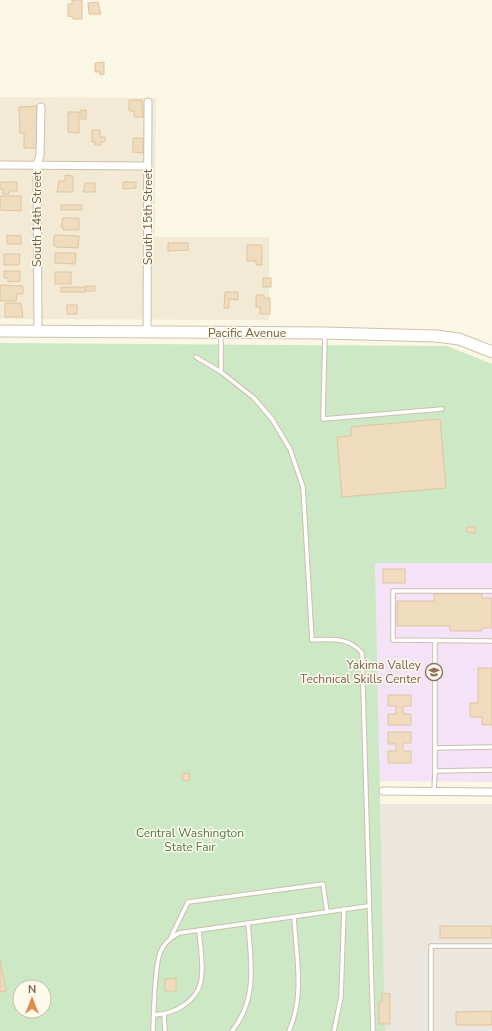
<svg xmlns="http://www.w3.org/2000/svg" width="492" height="1031" font-family="'Nunito Sans',sans-serif">
  <style>
    .residential { fill: #f2ead4 }
    .industrial { fill: #ebe7df }
    .education { fill: #f4e2f7 }
    .green { fill: #cce8c4; fill-rule: evenodd }
    .building { fill: #efdbbe; stroke: #e0c5a0 }
    .lines { fill: none; stroke-linecap: round; stroke-linejoin: round }
    .lane-casing { stroke: #ccc0ac; stroke-width: 5.5 }
    .street-casing { stroke: #ccc0ac; stroke-width: 9 }
    .secondary-casing { stroke: #cfc2aa; stroke-width: 13 }
    .lane { stroke: #fff; stroke-width: 3.5 }
    .street { stroke: #fff; stroke-width: 7 }
    .secondary { stroke: #fff; stroke-width: 11 }
    .labels { text-anchor: middle; dominant-baseline: central; stroke-width: 3; stroke-linejoin: round; paint-order: stroke }
    .street-label { font-size: 12px; fill: #72614c; stroke: #fefaeb }
    .education-label { font-size: 12px; fill: #785e54; stroke: #fefaeb; text-anchor: end }
    .park-label { font-size: 12px; fill: #4d7d47; stroke: #fefaeb }
  </style>
  <rect width="100%" height="100%" fill="#fbf7e5"/>
  <polygon class="residential" points="0,97 156,98 155,237 269,237 269,320 0,319"/>
  <polygon class="industrial" points="380,804 492,804 492,1031 385,1031"/>
  <polygon class="education" points="375,563 492,563 492,782 379,781"/>
  <path class="green" d="M0,343l447,3 45,18v199h-117l10,468h-385zM20,987h24v24h-24z"/>
  <g class="building">
    <polygon points="72,0 82,0 82,19 73,19 73,17 68,16 68,4 72,4"/>
    <polygon points="98,2 101,14 89,14 88,3"/>
    <polygon points="104,62 104,74 100,75 100,72 95,72 95,63"/>
    <polygon points="129,100 142,100 143,117 134,117 134,111 129,111"/>
    <polygon points="37,106 38,148 24,148 24,133 20,133 19,107"/>
    <rect x="81" y="110" width="5" height="9"/>
    <polygon points="68,112 79,112 79,133 68,132"/>
    <polygon points="92,130 100,130 100,137 105,137 105,142 101,142 101,145 95,145 95,142 92,142"/>
    <polygon points="133,138 143,138 143,153 133,152"/>
    <polygon points="65,175 73,176 73,192 57,192 59,181 65,181"/>
    <polygon points="0,182 17,182 17,191 9,191 9,194 3,194 3,189 0,189"/>
    <polygon points="123,182 136,182 136,188 123,189"/>
    <polygon points="85,183 95,183 95,192 83,192"/>
    <polygon points="0,196 21,196 21,211 0,210"/>
    <rect x="61" y="205" width="21" height="5"/>
    <polygon points="63,218 79,218 79,230 63,230 63,227 61,227"/>
    <polygon points="7,235 21,236 21,244 7,244"/>
    <polygon points="56,235 79,236 78,248 56,247 54,246 54,236"/>
    <polygon points="168,243 188,243 188,250 168,251"/>
    <polygon points="247,245 262,245 262,265 256,265 256,261 247,261"/>
    <polygon points="55,253 76,253 75,264 55,263"/>
    <polygon points="4,254 20,254 19,265 4,265"/>
    <polygon points="4,271 20,271 20,281 8,282 8,278 4,278"/>
    <rect x="55" y="272" width="16" height="12"/>
    <rect x="263" y="278" width="8" height="9"/>
    <polygon points="0,285 23,286 23,294 17,294 16,301 0,301"/>
    <rect x="86" y="286" width="9" height="5"/>
    <rect x="61" y="287" width="24" height="5"/>
    <polygon points="225,292 238,292 238,300 229,299 229,308 224,308"/>
    <polygon points="256,295 264,295 264,298 270,298 270,314 260,314 260,307 256,307"/>
    <polygon points="5,303 21,303 23,317 5,317"/>
    <rect x="67" y="305" width="10" height="9"/>
    <polygon points="440,419 446,488 342,497 337,437 351,436 351,427"/>
    <polygon points="467,527 476,527 475,533 466,532"/>
    <rect x="383" y="569" width="22" height="14"/>
    <polygon points="434,594 482,594 482,598 492,598 492,628 482,628 482,631 450,631 450,626 397,626 397,601 434,601"/>
    <polygon points="478,668 492,668 492,725 482,725 482,717 470,717 470,703 478,703"/>
    <polygon points="388,695 411,695 411,706 403,706 403,714 411,714 411,725 388,725 388,714 396,714 396,706 388,706"/>
    <polygon points="388,732 411,732 411,743 403,743 403,751 411,751 411,763 388,763 388,751 396,751 396,744 388,744"/>
    <polygon points="189,773 190,780 183,781 182,774"/>
    <rect x="440" y="926" width="52" height="12"/>
    <polygon points="0,960 6,991 0,992"/>
    <polygon points="176,978 176,991 165,991 165,979"/>
    <polygon points="382,993 390,994 390,1024 379,1024 379,1002 382,1002"/>
    <polygon points="492,1011 492,1025 456,1025 456,1012"/>
  </g>
  <g class="lines">
    <g class="lane-casing">
      <g id="lane">
        <polyline points="221,333 221,372"/>
        <polyline points="325,334 323,419 442,409"/>
        <path d="M196,357l25,15 33,26 18,21 18,30 13,38 9,153c19,-1 37,-3 50,13l11,378"/>
        <polyline points="492,591 393,591 393,640 492,641"/>
        <polyline points="492,747 435,748 435,771 492,770"/>
        <polyline points="435,748 435,640"/>
        <polyline points="434,791 435,771"/>
        <polyline points="171,937 188,902 323,884 327,912"/>
        <polyline points="164,1014 165,1031"/>
        <path d="M154,1015c20,-1 43,-13 47,-34 3,-16 -1,-35 -2,-51"/>
        <path d="M153,1031c1,-20 1,-61 7,-78 3,-9 10,-15 19,-20l189,-27"/>
        <path d="M232,1031c26,-32 19,-69 16,-108"/>
        <path d="M289,1031c16,-36 7,-76 5,-114"/>
        <polyline points="334,1031 341,997 344,909"/>
        <polyline points="431,1031 431,946 492,946"/>
      </g>
    </g>
    <g class="street-casing">
      <g id="street">
        <polyline points="0,165 148,166"/>
        <polyline points="38,331 37,166 40,155 41,107"/>
        <polyline points="147,332 148,102"/>
        <polyline points="383,791 492,792"/>
      </g>
    </g>
    <g class="secondary-casing">
      <polyline id="secondary" points="0,331 325,333 436,336 459,339 492,352"/>
    </g>
    <use href="#lane" class="lane"/>
    <use href="#street" class="street"/>
    <use href="#secondary" class="secondary"/>
  </g>
  <defs>
    <g id="school-ring" transform="scale(0.9)"><circle r="9.5" fill="#fefaeb" stroke="#8d6e63" stroke-width="1.5"/><path d="M0-5L7-2L0 1L-7-2ZM-4 1L0 2.5L4 1V4Q0 6-4 4Z" fill="#8d6e63"/></g>
  </defs>
  <g fill-rule="evenodd">
    <use href="#school-ring" x="434" y="672"/>
  </g>
  <g class="labels">
    <g class="street-label">
      <text transform="translate(148 217) rotate(-90)">South 15th Street</text>
      <text transform="translate(37 219) rotate(-90)">South 14th Street</text>
      <text x="247" y="333">Pacific Avenue</text>
    </g>
    <g class="education-label">
      <text x="421" y="665">Yakima Valley<tspan x="421" dy="14">Technical Skills Center</tspan></text>
    </g>
    <g class="park-label">
      <text x="190" y="833">Central Washington<tspan x="190" dy="14">State Fair</tspan></text>
    </g>
  </g>
  <g transform="translate(32 999)"><circle r="19" fill="#fefaeb" stroke="#c6bdab"/>
  <path d="M0-3L7 15L0 10L-7 15Z" fill="#de8d51"/>
  <text y="-6" font-size="11" font-weight="bold" text-anchor="middle" fill="#72614c">N</text>
  </g>
</svg>
